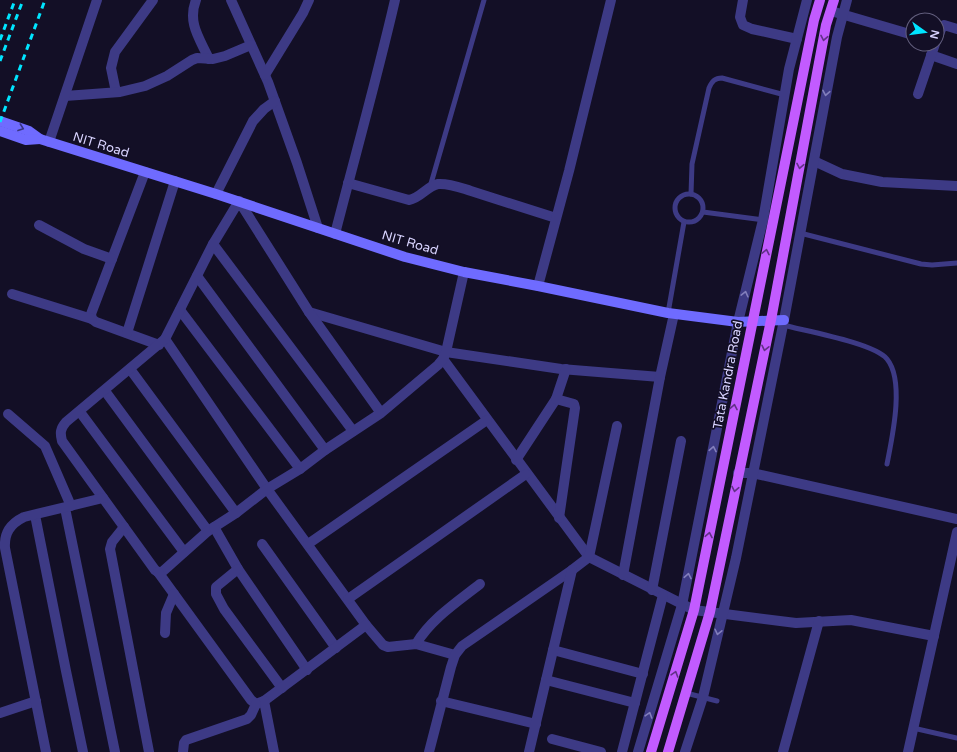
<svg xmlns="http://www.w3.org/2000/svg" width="957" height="752" font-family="'Varela Round',sans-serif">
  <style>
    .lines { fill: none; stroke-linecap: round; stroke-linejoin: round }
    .service { stroke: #3d3a85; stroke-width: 5 }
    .minor { stroke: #3d3a85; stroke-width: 10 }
    .tertiary { stroke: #3d3a85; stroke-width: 10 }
    .secondary { stroke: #6f6bff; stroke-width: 10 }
    .primary { stroke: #c25bff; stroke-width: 10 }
    .rail { stroke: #00e5ff; stroke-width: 3; stroke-dasharray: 6 5; stroke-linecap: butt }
    .oneway { stroke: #623188 }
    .oneway2 { stroke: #837fbc }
    .oneway3 { stroke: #38347d }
    .labels { text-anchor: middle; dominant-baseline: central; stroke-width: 3.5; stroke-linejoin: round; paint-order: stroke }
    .street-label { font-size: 13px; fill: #d9d4ff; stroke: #130f26 }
  </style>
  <rect width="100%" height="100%" fill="#130f26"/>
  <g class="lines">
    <g class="service">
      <polyline points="430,187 484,0"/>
      <circle cx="689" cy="208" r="14"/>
      <path d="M691,194l1,-30 17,-76c3,-7 6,-10 13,-10l63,17"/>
      <polyline points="703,212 764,220"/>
      <polyline points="800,233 921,264 932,265 957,263"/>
      <polyline points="668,313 684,222"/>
      <path d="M783,325c22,6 91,18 104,34 18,22 5,79 0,105"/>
      <polyline points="686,693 717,701"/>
      <polyline points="913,728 957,738"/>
    </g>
    <g class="minor">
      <path d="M196,0c-9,23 4,39 13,59"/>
      <polyline points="231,0 268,82 297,163 318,228"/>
      <polyline points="743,0 740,17 743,25 752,29 797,39"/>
      <polyline points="831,11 913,35"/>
      <polyline points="937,39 942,27 944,25 957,29"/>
      <polyline points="931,55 957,64"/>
      <polyline points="265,75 303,13 309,0"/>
      <polyline points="116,92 111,68 115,52 153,0"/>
      <polyline points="918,94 935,44"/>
      <polyline points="65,96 120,92 145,86 167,76 192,60 197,58 213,59 225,56 251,45"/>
      <polyline points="49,142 97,0"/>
      <polyline points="814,161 842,174 882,182 957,186"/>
      <polyline points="145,172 91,314 92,319 96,322 159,345"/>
      <path d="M348,183l61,17c12,-2 18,-14 29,-16 11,-1 23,4 33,7 29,9 57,18 85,27"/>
      <polyline points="216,194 253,121 264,109 275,101"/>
      <polyline points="39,225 84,249 112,259"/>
      <path d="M335,234c20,-78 42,-156 60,-234"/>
      <polyline points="213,244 353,431"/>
      <polyline points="197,276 325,450"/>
      <polyline points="538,286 569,171 611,0"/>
      <polyline points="12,294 92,319"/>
      <polyline points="180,310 300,469"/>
      <polyline points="309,312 446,352 561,369 660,377"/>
      <polyline points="127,333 175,181"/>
      <polyline points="165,339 267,489 366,625 383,645 388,647 416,644 455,655"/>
      <polyline points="443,359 589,557 694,610 796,623 851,620 934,636"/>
      <polyline points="130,369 236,513"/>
      <polyline points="105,391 208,531"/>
      <polyline points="80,412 184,552"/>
      <path d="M381,413l-72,-101 -70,-111 -26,43 -48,95 -99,83c-6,7 -6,11 -4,19l93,129 3,2h4l46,-41 28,-18 31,-24 33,-20 25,-19 56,-37 57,-48 5,-6 3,-7 18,-80"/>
      <polyline points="8,414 45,446 71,506"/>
      <polyline points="516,460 556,399"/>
      <polyline points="738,473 752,473 957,519"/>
      <polyline points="65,508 115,752"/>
      <polyline points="35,515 66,671 83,752"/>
      <polyline points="559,518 575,408 574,404 556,399 566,369"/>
      <polyline points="124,527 112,542 110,549 149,752"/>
      <polyline points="214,527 238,569 307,670"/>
      <polyline points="262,544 336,648"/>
      <polyline points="308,544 487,420"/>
      <polyline points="238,569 216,587 216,594 224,609 282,688"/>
      <polyline points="158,572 251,700 256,704 264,701 366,625"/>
      <polyline points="623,575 660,377 674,314"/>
      <polyline points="652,590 681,441"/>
      <polyline points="348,599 526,474"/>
      <polyline points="165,633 166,613 174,594"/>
      <path d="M416,644c15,-25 41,-42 64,-60"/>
      <polyline points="553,650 643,674"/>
      <polyline points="546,680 635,703"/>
      <polyline points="264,701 274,752"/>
      <polyline points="441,701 536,724"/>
      <polyline points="0,713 36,701"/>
      <polyline points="552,739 601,752"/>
      <path d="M46,752l-41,-204c-1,-15 5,-24 19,-31l79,-19"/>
      <polyline points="183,752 184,743 186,740 247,719 251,715 256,704"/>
      <polyline points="429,752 451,667 455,655 462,646 572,570 589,557 617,426"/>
      <polyline points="529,752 572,570"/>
      <polyline points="622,752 663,595"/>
      <polyline points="783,752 819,621"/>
      <polyline points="908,752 957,532"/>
    </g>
    <g class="tertiary">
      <polyline points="638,752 682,605 738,322 763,220 789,69 807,0"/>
      <polyline points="685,752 703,697 736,558 784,320 837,37 847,0"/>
    </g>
    <g class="secondary">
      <polyline points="0,121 29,131 40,139 216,194 405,257 464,272 538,286 668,313 738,322 784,320"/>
      <polyline points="0,131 26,140 40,139"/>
    </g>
    <g class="primary">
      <polyline points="651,752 694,610 814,20 820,0"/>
      <polyline points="668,752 710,612 771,320 826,25 834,0"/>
    </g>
    <g class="rail">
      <polyline points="0,40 15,0"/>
      <polyline points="0,61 23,0"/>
      <polyline points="0,122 45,0"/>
    </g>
  </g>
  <defs><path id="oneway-chevron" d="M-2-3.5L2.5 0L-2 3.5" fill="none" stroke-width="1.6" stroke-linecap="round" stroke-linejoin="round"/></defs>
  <g class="oneway">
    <use href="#oneway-chevron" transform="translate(824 38) rotate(101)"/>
    <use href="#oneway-chevron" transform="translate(800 166) rotate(101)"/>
    <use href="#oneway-chevron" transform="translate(766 252) rotate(-78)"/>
    <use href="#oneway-chevron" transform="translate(765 348) rotate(102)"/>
    <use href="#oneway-chevron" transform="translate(734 407) rotate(-79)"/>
    <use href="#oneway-chevron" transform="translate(735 489) rotate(101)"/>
    <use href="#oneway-chevron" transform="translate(709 535) rotate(-79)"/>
    <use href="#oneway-chevron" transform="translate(675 674) rotate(-73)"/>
  </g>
  <g class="oneway2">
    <use href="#oneway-chevron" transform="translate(826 93) rotate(100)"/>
    <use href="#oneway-chevron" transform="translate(745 294) rotate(-76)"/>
    <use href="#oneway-chevron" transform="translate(713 449) rotate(-79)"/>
    <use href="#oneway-chevron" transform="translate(688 576) rotate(-79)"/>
    <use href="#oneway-chevron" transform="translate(718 632) rotate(103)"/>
    <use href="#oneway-chevron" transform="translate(649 715) rotate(-73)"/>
  </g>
  <use class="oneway3" href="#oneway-chevron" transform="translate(21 128) rotate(20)"/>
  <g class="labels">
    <g class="street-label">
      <text transform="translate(101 145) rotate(17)">NIT Road</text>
      <text transform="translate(410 243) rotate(16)">NIT Road</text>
      <text transform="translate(728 375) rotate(-79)">Tata Kandra Road</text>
    </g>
  </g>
  <g transform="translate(925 32) rotate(104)"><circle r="19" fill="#130f26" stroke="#625e7d"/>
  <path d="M0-3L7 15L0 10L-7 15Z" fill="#00e5ff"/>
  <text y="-6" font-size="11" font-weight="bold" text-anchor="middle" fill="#d9d4ff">N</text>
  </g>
</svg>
